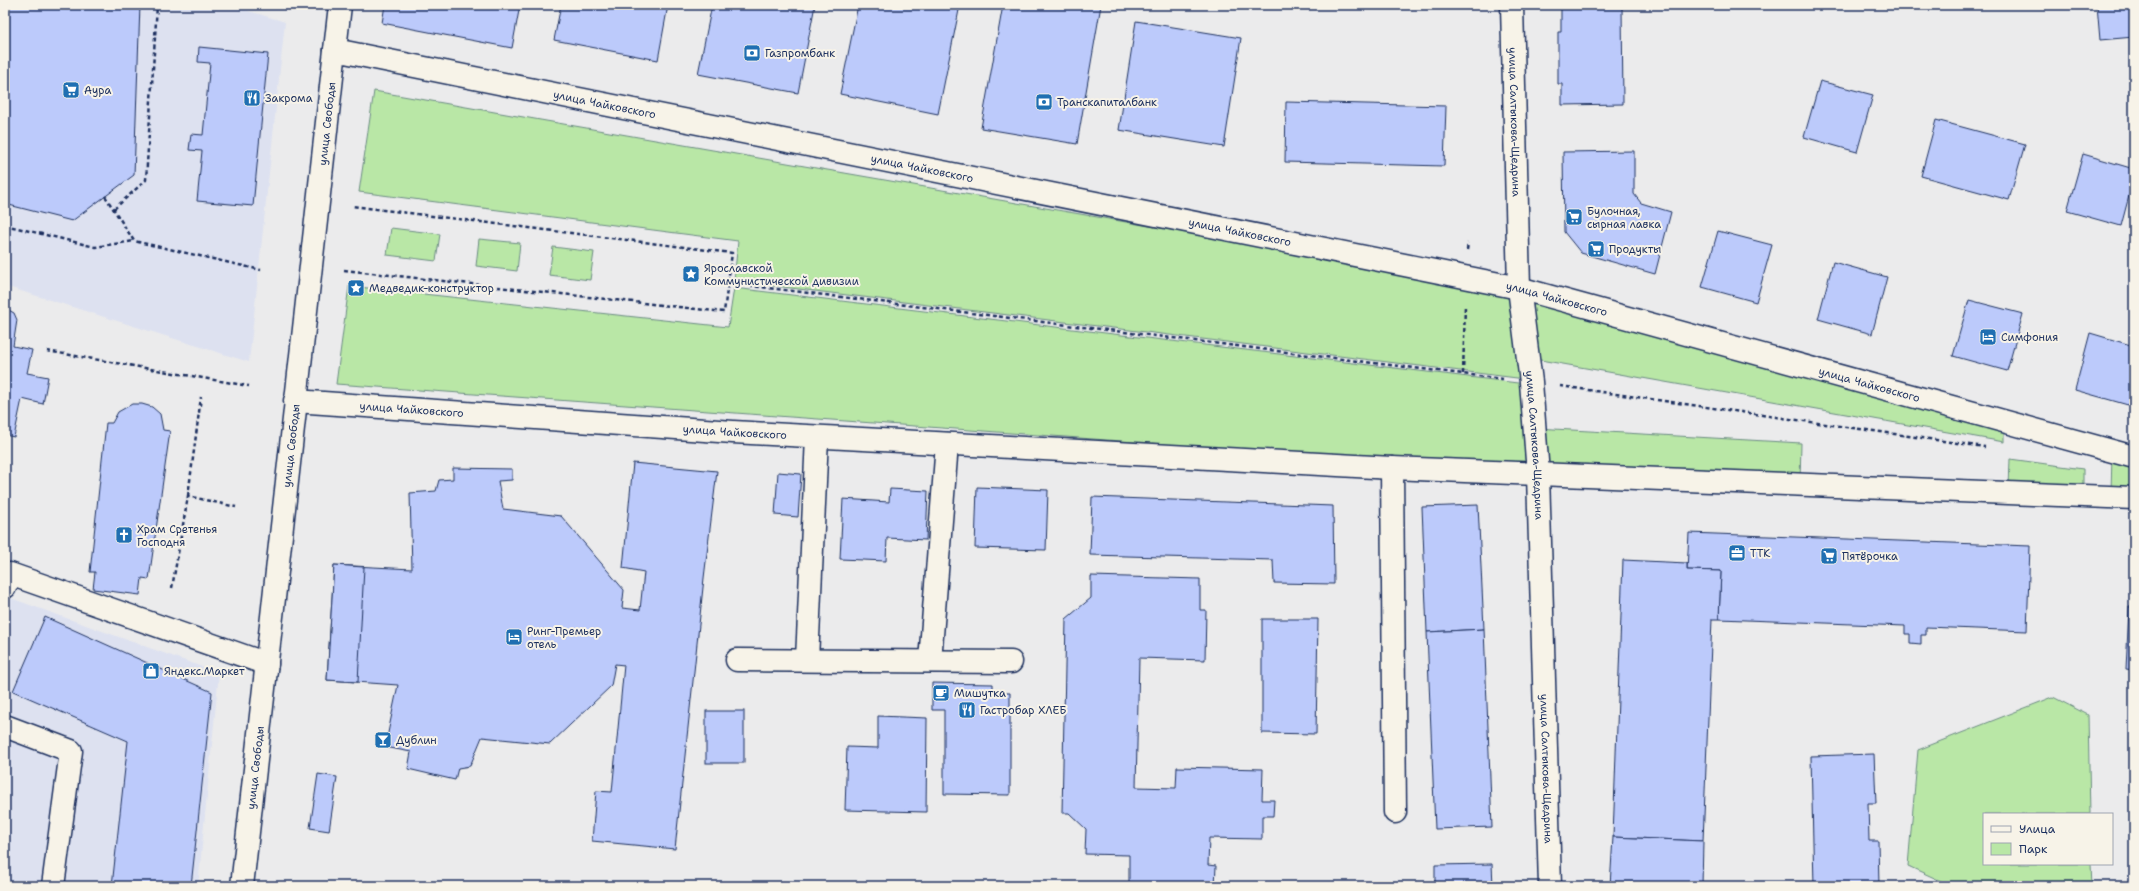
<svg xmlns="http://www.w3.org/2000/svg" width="2139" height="891" font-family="'Shantell Sans',sans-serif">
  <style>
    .built { fill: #dde1f0 }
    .green { fill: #b9e7a6; stroke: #6a8b82 }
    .building { fill: #bccafb; stroke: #1b2f5e }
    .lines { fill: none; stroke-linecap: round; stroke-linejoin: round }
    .minor-casing { stroke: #1b2f5e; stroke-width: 25 }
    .major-casing { stroke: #1b2f5e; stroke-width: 25 }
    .path { stroke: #1b2f5e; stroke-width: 2.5; stroke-dasharray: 4 3; stroke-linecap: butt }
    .minor { stroke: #f7f3e8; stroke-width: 22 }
    .major { stroke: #f7f3e8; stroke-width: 22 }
    .labels { text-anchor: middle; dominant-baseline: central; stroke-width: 4; stroke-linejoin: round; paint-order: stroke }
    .poi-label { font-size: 11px; fill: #1b2f5e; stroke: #f7f3e8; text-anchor: start }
    .street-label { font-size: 11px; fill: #1b2f5e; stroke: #f7f3e8 }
  </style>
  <rect width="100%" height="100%" fill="#ebebec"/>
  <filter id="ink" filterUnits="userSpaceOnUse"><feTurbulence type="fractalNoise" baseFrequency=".025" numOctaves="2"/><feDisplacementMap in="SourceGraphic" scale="8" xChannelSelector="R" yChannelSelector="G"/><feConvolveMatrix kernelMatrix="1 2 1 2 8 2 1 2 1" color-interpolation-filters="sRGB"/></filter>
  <g filter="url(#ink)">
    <g class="built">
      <polygon points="5,5 229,5 285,22 249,362 5,286"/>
      <polygon points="5,596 219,673 198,886 5,886"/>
    </g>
    <g class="green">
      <polygon points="374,91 1516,290 1525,379 734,281 738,241 359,192"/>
      <polygon points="391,228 440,234 436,261 387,255"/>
      <polygon points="479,239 520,243 517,271 476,266"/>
      <polygon points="553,247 594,252 590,280 549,275"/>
      <polygon points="349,286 728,327 734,288 1526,384 1534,471 336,384"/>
      <polygon points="1522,291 2004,425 2004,442 1529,358"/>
      <polygon points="1536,428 1801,443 1800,481 1541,472"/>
      <polygon points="2112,455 2134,461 2134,492 2111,492"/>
      <polygon points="2010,459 2083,469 2083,491 2009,488"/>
      <polygon points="2053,697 2088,715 2090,814 1984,814 1984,864 2091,864 2092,886 1952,886 1908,866 1918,750"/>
    </g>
    <g class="building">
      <polygon points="5,5 140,5 134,175 72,221 5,204"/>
      <polygon points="385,5 520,5 512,48 382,23"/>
      <polygon points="561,5 668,5 658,60 554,40"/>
      <polygon points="712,5 815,5 798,93 698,74"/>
      <polygon points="858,5 960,5 938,114 840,94"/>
      <polygon points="1003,5 1101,5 1077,144 981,128"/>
      <polygon points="2097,5 2134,5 2134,37 2100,40"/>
      <polygon points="1622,7 1623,104 1562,105 1562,84 1558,84 1558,32 1561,32 1561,8"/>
      <polygon points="1136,21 1241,38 1224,147 1119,130"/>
      <polygon points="199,47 268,54 253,206 197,201 202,151 189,150 191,134 203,135 210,63 198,62"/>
      <polygon points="1820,81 1873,95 1857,152 1804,137"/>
      <polygon points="1286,102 1446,106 1444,166 1285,162"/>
      <polygon points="1936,120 2025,144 2009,200 1921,176"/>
      <polygon points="1634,151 1634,194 1641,203 1671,212 1655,274 1581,253 1564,232 1563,152"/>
      <polygon points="2083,154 2134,169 2134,177 2121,226 2067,211"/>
      <polygon points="1718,231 1772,245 1756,302 1702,287"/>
      <polygon points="1833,262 1887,277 1872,334 1818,319"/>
      <polygon points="1969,300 2023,314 2007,371 1953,356"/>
      <polygon points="5,308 14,313 17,320 13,346 32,350 27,373 48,377 43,404 22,399 14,437 5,435"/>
      <polygon points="2090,333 2134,346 2134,384 2128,405 2075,390"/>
      <polygon points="132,404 142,404 152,407 160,414 163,430 170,431 149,579 142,578 140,595 93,589 95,572 90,572 106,423 112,423 118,412"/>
      <polygon points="633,463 717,471 704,578 675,849 592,841 596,791 612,792 624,665 615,664 611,686 550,744 482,737 470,766 458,768 455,780 408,769 411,752 385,747 398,685 327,680 334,565 412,569 410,493 436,491 439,480 453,479 453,468 512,469 512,480 498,481 503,509 561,516 624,590 622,608 640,610 644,572 623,568"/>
      <polygon points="778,472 801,474 798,517 775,515"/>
      <polygon points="977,487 1048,490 1046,550 975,548"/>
      <polygon points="890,489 928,491 926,540 887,538 886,561 840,559 843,499 889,502"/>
      <polygon points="1092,497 1333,506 1334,584 1274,583 1273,560 1090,555"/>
      <polygon points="1478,505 1484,629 1427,632 1422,507"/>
      <polygon points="1689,533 2030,546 2027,631 1926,627 1926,635 1921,635 1921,644 1910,643 1910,634 1905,634 1905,626 1719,619 1721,571 1687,570"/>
      <polygon points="1623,560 1687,563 1687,570 1721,571 1719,619 1712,619 1703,841 1613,837"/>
      <polygon points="334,565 364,567 358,682 327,680"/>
      <polygon points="1091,576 1200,579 1200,610 1206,610 1205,660 1139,658 1136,787 1176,788 1177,767 1263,769 1262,800 1274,800 1273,816 1262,816 1262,839 1209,838 1208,865 1216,866 1215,886 1129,886 1129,855 1085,854 1086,829 1069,813 1062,813 1066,619 1091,598"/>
      <polygon points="2129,607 2134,607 2134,670 2126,669"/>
      <polygon points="45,617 212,692 191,886 112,886 128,741 13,691"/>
      <polygon points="1262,619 1318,619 1316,734 1262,733"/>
      <polygon points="1484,629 1492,827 1435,829 1427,632"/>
      <polygon points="932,683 993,684 993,693 1010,693 1010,795 944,794 944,710 932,710"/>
      <rect x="706" y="711" width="38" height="52"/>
      <polygon points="878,716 927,718 926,812 845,810 847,747 878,748"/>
      <polygon points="1874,754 1876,803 1868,803 1869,841 1878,841 1879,886 1814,886 1811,756"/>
      <polygon points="318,774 337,777 329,831 310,828"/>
      <polygon points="1613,837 1703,841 1702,886 1610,886"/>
      <polygon points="1492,864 1493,886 1435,886 1435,865"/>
    </g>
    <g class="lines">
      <g class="minor-casing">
        <g id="minor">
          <path id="s1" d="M1512,5l7,283 12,94 7,92 12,412"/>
          <path id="s2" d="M335,50l1184,238 615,169"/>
          <path id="s3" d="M295,401l438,31 659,36 742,30"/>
          <polyline points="1392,468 1395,812"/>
          <polyline points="5,587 10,574 267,664"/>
          <polyline points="737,660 1011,662"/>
          <polyline points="807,660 817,437"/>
          <polyline points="930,661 947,444"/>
          <polyline points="5,726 71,751 53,886"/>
        </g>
      </g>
      <g class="major-casing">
        <g id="major">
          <path id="s4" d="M242,886l98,-881"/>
        </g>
      </g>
      <g class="path">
        <polyline points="105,196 134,241 261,270"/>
        <polyline points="114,209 146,180 157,5"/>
        <polyline points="5,225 95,247 134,241"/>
        <polyline points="1467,250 1468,243"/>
        <polyline points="344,270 724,312 732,253 352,206"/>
        <polyline points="728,283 1503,379"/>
        <polyline points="47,351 249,386"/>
        <polyline points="1463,374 1465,305"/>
        <polyline points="1560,386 1985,447"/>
        <polyline points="188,496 201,397"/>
        <polyline points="172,588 188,496 236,507"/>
      </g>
      <use href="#minor" class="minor"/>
      <use href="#major" class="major"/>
    </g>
  </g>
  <defs>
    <g id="bank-square" transform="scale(0.9)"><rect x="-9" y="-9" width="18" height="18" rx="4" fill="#1f6fb2" stroke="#f7f3e8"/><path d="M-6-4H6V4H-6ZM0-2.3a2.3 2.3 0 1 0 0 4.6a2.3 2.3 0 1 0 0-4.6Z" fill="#fff"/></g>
    <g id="supermarket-square" transform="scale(0.9)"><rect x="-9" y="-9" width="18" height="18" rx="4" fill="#1f6fb2" stroke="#f7f3e8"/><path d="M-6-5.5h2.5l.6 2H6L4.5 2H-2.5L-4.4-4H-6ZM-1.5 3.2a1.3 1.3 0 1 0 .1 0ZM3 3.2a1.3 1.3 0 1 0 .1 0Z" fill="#fff"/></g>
    <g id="restaurant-square" transform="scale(0.9)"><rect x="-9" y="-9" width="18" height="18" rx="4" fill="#1f6fb2" stroke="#f7f3e8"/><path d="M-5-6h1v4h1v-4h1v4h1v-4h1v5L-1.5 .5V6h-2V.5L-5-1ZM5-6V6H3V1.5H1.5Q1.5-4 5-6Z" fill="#fff"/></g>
    <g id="sight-square" transform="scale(0.9)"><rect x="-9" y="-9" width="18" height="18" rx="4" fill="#1f6fb2" stroke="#f7f3e8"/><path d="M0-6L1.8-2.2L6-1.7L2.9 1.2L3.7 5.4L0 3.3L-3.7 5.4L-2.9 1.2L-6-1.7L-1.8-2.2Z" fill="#fff"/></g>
    <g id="hotel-square" transform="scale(0.9)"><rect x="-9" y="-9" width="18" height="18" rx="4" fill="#1f6fb2" stroke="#f7f3e8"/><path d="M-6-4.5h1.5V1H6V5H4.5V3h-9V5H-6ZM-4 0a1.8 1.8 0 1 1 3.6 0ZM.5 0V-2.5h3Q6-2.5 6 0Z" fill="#fff"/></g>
    <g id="church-square" transform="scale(0.9)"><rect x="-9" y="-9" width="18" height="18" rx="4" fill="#1f6fb2" stroke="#f7f3e8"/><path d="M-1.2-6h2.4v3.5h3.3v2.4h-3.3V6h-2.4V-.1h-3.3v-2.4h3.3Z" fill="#fff"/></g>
    <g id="office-square" transform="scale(0.9)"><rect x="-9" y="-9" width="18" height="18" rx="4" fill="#1f6fb2" stroke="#f7f3e8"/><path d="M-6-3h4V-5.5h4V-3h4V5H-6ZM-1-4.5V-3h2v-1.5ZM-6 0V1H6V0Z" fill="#fff"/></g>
    <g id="shop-square" transform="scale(0.9)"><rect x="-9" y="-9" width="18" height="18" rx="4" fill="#1f6fb2" stroke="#f7f3e8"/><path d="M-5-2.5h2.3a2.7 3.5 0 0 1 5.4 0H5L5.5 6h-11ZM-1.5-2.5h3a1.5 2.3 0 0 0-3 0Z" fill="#fff"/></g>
    <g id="cafe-square" transform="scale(0.9)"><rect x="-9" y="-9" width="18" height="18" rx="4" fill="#1f6fb2" stroke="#f7f3e8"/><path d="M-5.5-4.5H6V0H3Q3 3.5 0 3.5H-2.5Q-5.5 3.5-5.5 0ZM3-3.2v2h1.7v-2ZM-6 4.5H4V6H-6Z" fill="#fff"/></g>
    <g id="bar-square" transform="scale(0.9)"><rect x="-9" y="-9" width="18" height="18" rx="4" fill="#1f6fb2" stroke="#f7f3e8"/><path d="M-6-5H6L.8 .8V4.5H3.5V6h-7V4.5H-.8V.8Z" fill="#fff"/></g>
  </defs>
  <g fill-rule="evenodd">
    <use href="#bank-square" x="752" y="53"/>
    <use href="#supermarket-square" x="71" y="90"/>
    <use href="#restaurant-square" x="252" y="98"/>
    <use href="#bank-square" x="1044" y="102"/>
    <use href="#supermarket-square" x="1574" y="217"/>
    <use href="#supermarket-square" x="1596" y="249"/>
    <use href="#sight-square" x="691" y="274"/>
    <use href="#sight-square" x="356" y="288"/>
    <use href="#hotel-square" x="1988" y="337"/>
    <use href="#church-square" x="124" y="535"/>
    <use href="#office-square" x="1737" y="553"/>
    <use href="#supermarket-square" x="1829" y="556"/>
    <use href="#hotel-square" x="514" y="637"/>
    <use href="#shop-square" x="151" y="671"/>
    <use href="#cafe-square" x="941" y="693"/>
    <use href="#restaurant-square" x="967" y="710"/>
    <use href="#bar-square" x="383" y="740"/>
  </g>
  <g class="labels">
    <g class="poi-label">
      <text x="765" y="53">Газпромбанк</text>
      <text x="84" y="90">Аура</text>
      <text x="265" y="98">Закрома</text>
      <text x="1057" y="102">Транскапиталбанк</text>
      <text x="1587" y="211">Булочная,<tspan x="1587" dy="13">сырная лавка</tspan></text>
      <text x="1609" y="249">Продукты</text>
      <text x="704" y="268">Ярославской<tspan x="704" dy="13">Коммунистической дивизии</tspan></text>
      <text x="369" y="288">Медведик-конструктор</text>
      <text x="2001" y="337">Симфония</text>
      <text x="137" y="529">Храм Сретенья<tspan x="137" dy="13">Господня</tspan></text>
      <text x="1750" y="553">ТТК</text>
      <text x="1842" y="556">Пятёрочка</text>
      <text x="527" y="631">Ринг-Премьер<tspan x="527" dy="13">отель</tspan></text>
      <text x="164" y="671">Яндекс.Маркет</text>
      <text x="954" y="693">Мишутка</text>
      <text x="980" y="710">Гастробар ХЛЕБ</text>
      <text x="396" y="740">Дублин</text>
    </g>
    <g class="street-label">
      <text stroke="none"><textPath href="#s2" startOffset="275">улица Чайковского</textPath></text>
      <text stroke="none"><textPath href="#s1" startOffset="117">улица Салтыкова-Щедрина</textPath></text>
      <text stroke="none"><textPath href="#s4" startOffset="767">улица Свободы</textPath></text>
      <text stroke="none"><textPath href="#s2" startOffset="599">улица Чайковского</textPath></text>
      <text stroke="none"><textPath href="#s2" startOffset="923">улица Чайковского</textPath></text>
      <text stroke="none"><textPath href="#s2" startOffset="1247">улица Чайковского</textPath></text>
      <text stroke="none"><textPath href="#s2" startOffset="1571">улица Чайковского</textPath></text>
      <text stroke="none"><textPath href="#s3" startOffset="117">улица Чайковского</textPath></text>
      <text stroke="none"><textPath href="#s3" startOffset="441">улица Чайковского</textPath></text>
      <text stroke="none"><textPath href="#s4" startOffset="443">улица Свободы</textPath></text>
      <text stroke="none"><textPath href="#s1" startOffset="441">улица Салтыкова-Щедрина</textPath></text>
      <text stroke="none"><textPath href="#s4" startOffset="119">улица Свободы</textPath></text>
      <text stroke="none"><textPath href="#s1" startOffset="765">улица Салтыкова-Щедрина</textPath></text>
    </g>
  </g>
  <rect width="2139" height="891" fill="none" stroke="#f7f3e8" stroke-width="20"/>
  <rect x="10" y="10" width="2119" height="871" fill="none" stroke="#1b2f5e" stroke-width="1.5" filter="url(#ink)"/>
  <rect x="1983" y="813" width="130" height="52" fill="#f7f3e8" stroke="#9fa5b1"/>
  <rect x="1991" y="826" width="20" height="6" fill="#f7f3e8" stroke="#9fa5b1"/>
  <text x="2019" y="833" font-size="12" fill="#1b2f5e">Улица</text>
  <rect x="1991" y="843" width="20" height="12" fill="#b9e7a6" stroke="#9fa5b1"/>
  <text x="2019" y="853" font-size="12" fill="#1b2f5e">Парк</text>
</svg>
